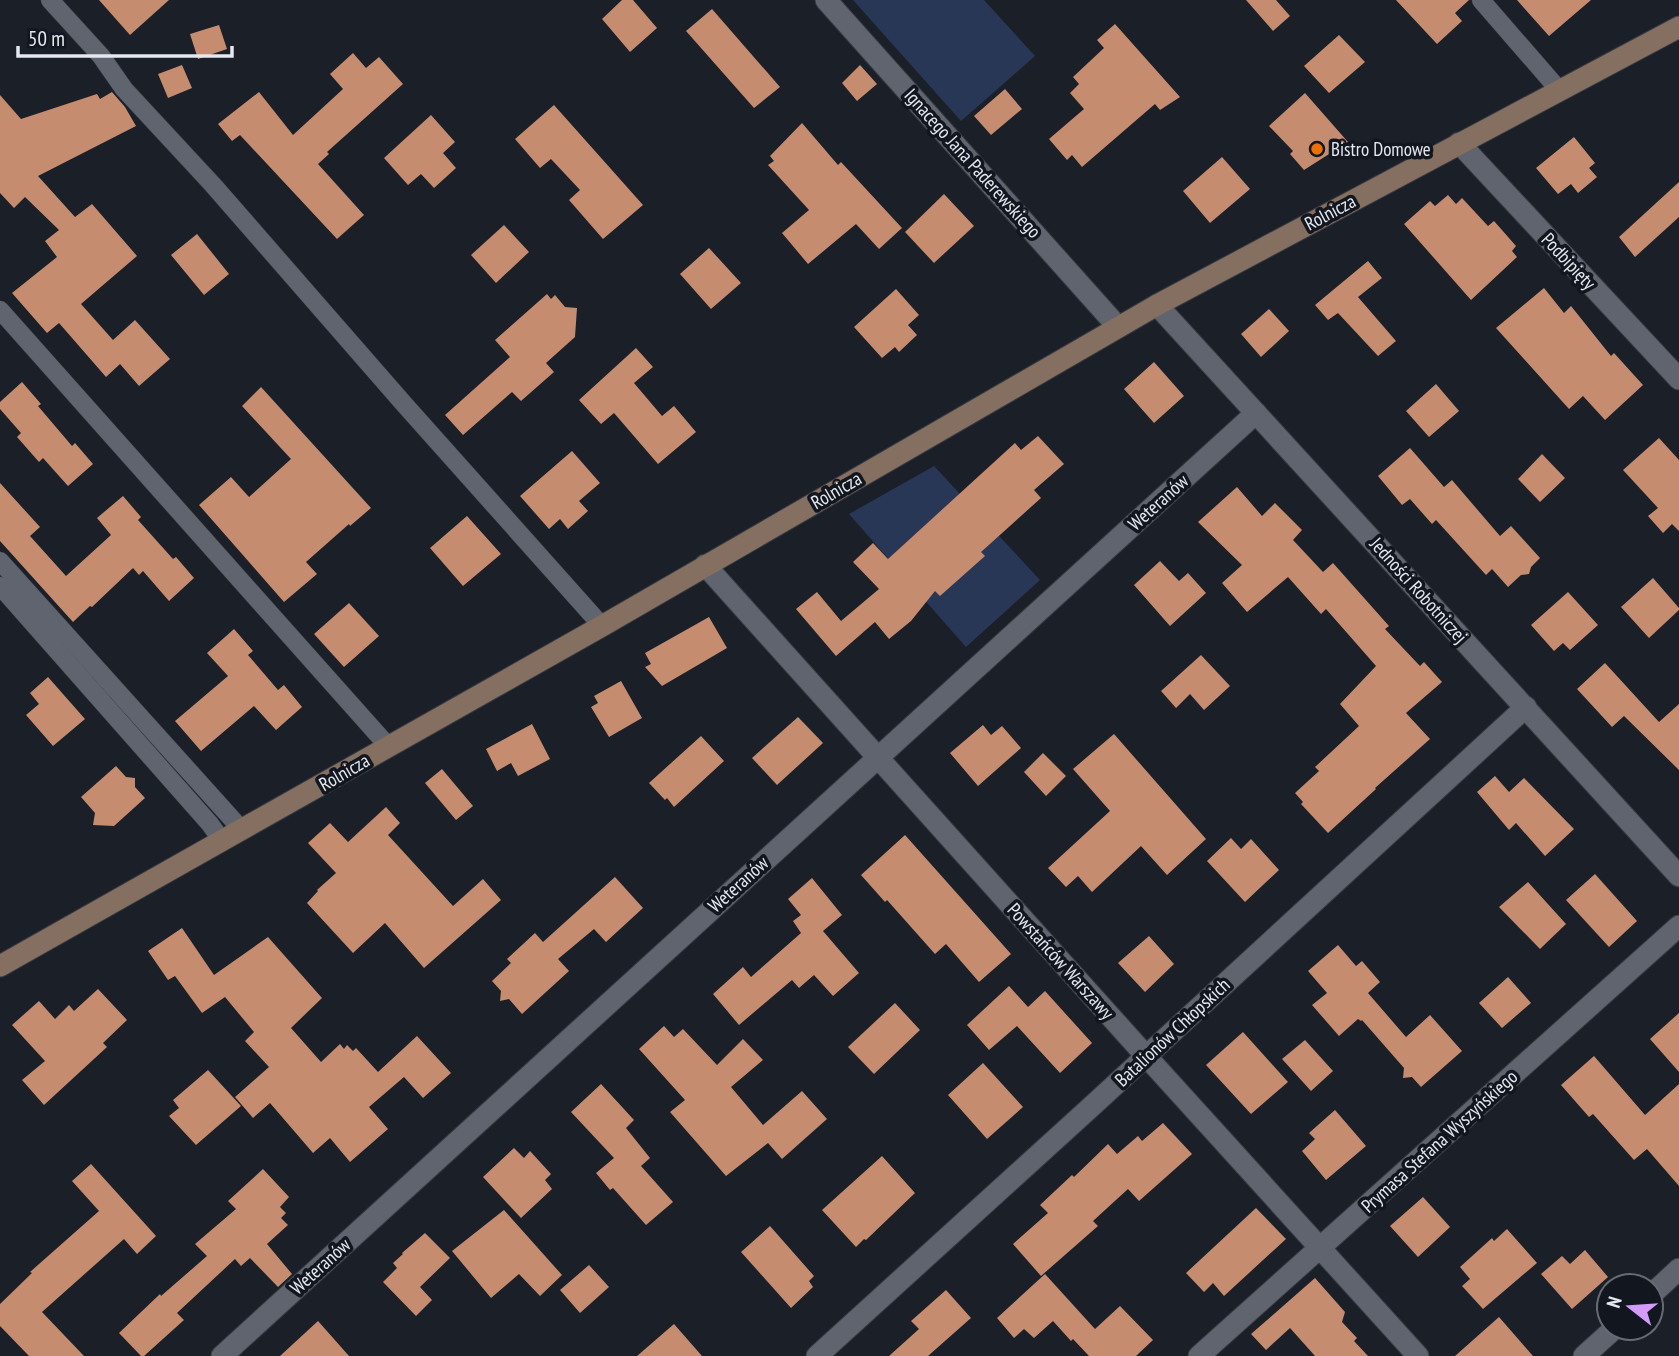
<svg xmlns="http://www.w3.org/2000/svg" width="1679" height="1356" font-family="'PT Sans Narrow',sans-serif">
  <style>
    .green { fill: #293757 }
    .building { fill: #c58c70 }
    .lines { fill: none; stroke-linecap: round; stroke-linejoin: round }
    .lane-casing { stroke: #373a42; stroke-width: 19 }
    .street-casing { stroke: #373a42; stroke-width: 23 }
    .secondary-casing { stroke: #373a42; stroke-width: 23 }
    .lane { stroke: #5f646f; stroke-width: 18 }
    .street { stroke: #5f646f; stroke-width: 21 }
    .secondary { stroke: #846f61; stroke-width: 21 }
    .food-dot { fill: #e8710a; stroke: #12161f; stroke-width: 2.5 }
    .labels { text-anchor: middle; dominant-baseline: central; stroke-width: 7; stroke-linejoin: round; paint-order: stroke }
    .poi-label { font-size: 19px; fill: #e5e8ee; stroke: #12161f; text-anchor: start }
    .street-label { font-size: 19px; fill: #e5e8ee; stroke: #12161f }
  </style>
  <rect width="100%" height="100%" fill="#1b1f28"/>
  <g class="green">
    <polygon points="853,0 984,0 1035,56 961,121"/>
    <polygon points="934,466 1040,580 966,647 849,514"/>
  </g>
  <g class="building">
    <polygon points="99,0 169,0 130,35"/>
    <polygon points="622,0 633,0 657,28 630,52 602,19"/>
    <polygon points="1246,0 1276,0 1290,16 1273,31"/>
    <polygon points="1396,0 1469,0 1455,13 1462,21 1437,44"/>
    <polygon points="1517,0 1591,0 1549,36"/>
    <polygon points="712,9 780,87 754,108 686,31"/>
    <polygon points="1115,24 1180,97 1160,110 1155,104 1082,167 1072,155 1067,160 1049,139 1084,109 1070,93 1079,84 1073,77 1104,48 1097,40"/>
    <polygon points="219,25 227,49 198,59 190,34"/>
    <polygon points="1339,35 1365,62 1329,93 1304,66"/>
    <polygon points="353,53 366,68 379,57 403,84 327,152 329,154 318,164 364,215 337,239 240,135 232,141 218,124 259,92 293,135 343,89 330,74"/>
    <polygon points="182,65 192,88 168,98 158,74"/>
    <polygon points="860,65 877,84 857,101 842,83"/>
    <polygon points="1005,89 1022,109 991,135 974,116"/>
    <polygon points="112,92 125,107 136,126 38,176 75,217 92,204 137,256 81,304 113,340 135,320 170,359 139,386 120,364 106,377 59,323 47,333 12,293 57,257 45,241 59,230 25,197 14,208 0,193 0,95 21,119 97,94 100,99"/>
    <polygon points="1305,93 1348,142 1304,170 1290,154 1293,151 1269,126"/>
    <polygon points="554,105 643,205 603,239 569,200 580,190 551,159 540,168 515,139"/>
    <polygon points="431,115 455,142 443,153 456,168 434,188 421,174 408,185 384,158"/>
    <polygon points="802,123 838,165 841,162 902,228 879,249 856,224 808,264 782,233 809,210 768,165 774,161 770,156"/>
    <polygon points="1574,137 1595,163 1589,168 1597,177 1578,193 1571,184 1558,194 1536,168"/>
    <polygon points="1222,157 1250,189 1210,223 1183,191"/>
    <polygon points="1679,182 1679,217 1635,257 1619,237"/>
    <polygon points="944,194 974,226 934,263 905,232"/>
    <polygon points="1448,195 1456,204 1462,198 1488,226 1494,221 1516,246 1512,251 1517,257 1471,300 1404,224 1430,201 1435,206"/>
    <polygon points="504,225 529,252 496,283 471,255"/>
    <polygon points="197,234 229,274 204,295 171,255"/>
    <polygon points="709,248 741,283 711,309 680,274"/>
    <polygon points="1368,261 1382,278 1358,297 1396,341 1378,356 1338,313 1328,320 1315,305"/>
    <polygon points="1544,288 1564,313 1571,306 1611,356 1614,353 1643,385 1605,420 1583,396 1569,409 1496,328"/>
    <polygon points="896,289 919,315 908,325 917,335 899,352 895,347 882,358 854,327"/>
    <polygon points="547,294 551,299 555,295 565,307 577,308 575,337 546,363 554,372 521,401 512,392 463,435 445,415 510,357 495,340"/>
    <polygon points="1269,309 1289,331 1261,357 1241,334"/>
    <polygon points="636,348 653,367 634,383 662,416 674,406 696,432 658,464 614,413 601,424 579,400"/>
    <polygon points="1154,362 1184,396 1154,423 1124,389"/>
    <polygon points="22,382 41,404 38,406 72,446 75,443 93,464 68,486 43,458 39,462 17,437 21,433 0,409 0,402"/>
    <polygon points="1436,384 1459,411 1429,437 1406,411"/>
    <polygon points="261,387 371,508 350,526 349,524 306,562 317,574 284,602 199,505 231,477 249,497 291,459 242,406"/>
    <polygon points="1038,436 1064,464 1034,490 1041,498 981,552 985,556 940,596 935,591 911,621 889,639 875,622 836,656 796,609 817,592 841,621 879,589 853,562 873,543 888,559 1015,443 1021,450"/>
    <polygon points="1659,438 1679,460 1679,531 1672,524 1663,533 1648,516 1658,508 1623,470"/>
    <polygon points="1410,448 1444,487 1452,480 1500,536 1511,526 1540,558 1531,567 1529,574 1521,575 1508,587 1492,569 1486,575 1436,520 1432,524 1410,499 1402,505 1378,476"/>
    <polygon points="572,451 600,483 579,501 588,511 568,529 560,519 549,529 520,496"/>
    <polygon points="1542,454 1565,478 1540,502 1518,479"/>
    <polygon points="0,483 40,527 30,536 66,576 111,535 97,518 123,496 141,517 138,520 173,559 176,557 194,578 169,601 143,571 139,575 133,568 92,607 90,606 73,622 0,541"/>
    <polygon points="1237,487 1262,516 1275,503 1302,530 1293,540 1323,572 1333,563 1389,626 1385,629 1420,666 1424,662 1442,682 1406,713 1430,739 1375,788 1376,789 1328,833 1301,804 1303,802 1295,793 1319,771 1315,767 1359,726 1340,704 1376,666 1326,609 1321,614 1288,577 1247,612 1222,583 1242,565 1198,522"/>
    <polygon points="467,516 501,554 463,586 430,548"/>
    <polygon points="1160,561 1179,581 1188,573 1206,593 1170,626 1134,585"/>
    <polygon points="1653,578 1679,608 1679,610 1649,638 1621,607"/>
    <polygon points="1568,592 1598,625 1570,650 1563,643 1554,651 1531,625"/>
    <polygon points="349,603 379,636 344,667 314,634"/>
    <polygon points="709,617 727,648 662,686 645,667 651,664 645,653"/>
    <polygon points="234,629 253,651 248,655 278,690 284,685 302,707 276,730 254,706 201,751 175,721 228,676 207,653"/>
    <polygon points="1201,655 1230,686 1204,710 1190,694 1176,708 1161,691"/>
    <polygon points="1605,663 1659,722 1679,704 1679,770 1624,716 1612,727 1577,689"/>
    <polygon points="48,677 85,719 53,746 26,715 39,704 30,693"/>
    <polygon points="621,681 642,718 609,737 591,707 598,703 594,696"/>
    <polygon points="798,717 823,743 777,785 752,758"/>
    <polygon points="532,724 550,759 518,776 511,763 497,771 486,749"/>
    <polygon points="983,725 991,735 1002,726 1021,748 978,786 950,753"/>
    <polygon points="1114,734 1206,839 1167,875 1141,846 1092,892 1078,876 1066,887 1048,868 1110,811 1073,769"/>
    <polygon points="701,736 724,761 674,807 667,798 665,800 649,783"/>
    <polygon points="1043,753 1066,776 1046,796 1024,772"/>
    <polygon points="116,766 126,777 135,778 135,787 145,798 114,826 93,825 95,813 81,797"/>
    <polygon points="442,769 473,806 456,820 425,783"/>
    <polygon points="1495,776 1509,792 1524,778 1574,829 1545,856 1516,823 1509,830 1477,792"/>
    <polygon points="386,807 400,823 388,835 453,906 483,879 501,900 424,968 385,923 353,953 307,903 318,891 317,890 336,873 308,843 330,823 348,842"/>
    <polygon points="905,835 1011,954 979,982 946,944 935,954 887,900 885,902 861,875"/>
    <polygon points="1231,838 1241,849 1251,839 1279,870 1245,902 1207,861"/>
    <polygon points="1595,874 1637,921 1609,947 1566,900"/>
    <polygon points="615,877 643,908 606,942 594,929 558,959 569,971 522,1014 509,999 500,1001 501,991 492,981 511,963 507,959 535,933 543,942"/>
    <polygon points="812,878 842,915 823,931 859,973 833,996 814,975 799,988 792,980 739,1025 713,994 743,967 751,977 801,933 793,921 801,915 788,899"/>
    <polygon points="1528,882 1566,924 1540,949 1499,907"/>
    <polygon points="182,928 214,975 268,937 322,998 291,1028 321,1062 340,1044 344,1049 347,1045 353,1051 356,1048 378,1072 417,1036 451,1073 423,1098 404,1077 369,1107 388,1129 350,1162 330,1138 313,1153 270,1103 253,1118 235,1097 269,1067 245,1041 254,1032 225,997 202,1013 175,976 168,980 148,951"/>
    <polygon points="1149,936 1174,964 1145,992 1118,963"/>
    <polygon points="1338,945 1356,966 1362,961 1380,982 1368,993 1406,1037 1430,1015 1462,1051 1421,1087 1412,1077 1403,1078 1404,1068 1362,1020 1361,1021 1358,1019 1339,1036 1312,1005 1327,993 1308,971"/>
    <polygon points="1508,977 1531,1003 1502,1028 1479,1003"/>
    <polygon points="1009,986 1028,1007 1045,991 1092,1043 1060,1073 1017,1026 989,1050 967,1025"/>
    <polygon points="98,989 127,1020 103,1043 107,1047 44,1105 22,1080 45,1061 12,1025 39,1001 55,1019 69,1005 74,1011"/>
    <polygon points="895,1003 920,1030 874,1074 848,1047"/>
    <polygon points="1679,1013 1679,1072 1650,1039"/>
    <polygon points="664,1026 674,1037 683,1029 717,1065 743,1039 763,1060 731,1087 763,1125 802,1091 827,1119 782,1159 768,1143 726,1176 670,1112 685,1100 639,1049"/>
    <polygon points="1243,1032 1288,1082 1251,1114 1206,1065"/>
    <polygon points="1305,1040 1333,1071 1311,1091 1282,1059"/>
    <polygon points="1594,1056 1645,1115 1679,1084 1679,1186 1647,1149 1634,1160 1593,1114 1589,1117 1561,1085"/>
    <polygon points="983,1063 1023,1107 987,1139 948,1095"/>
    <polygon points="208,1070 241,1106 196,1145 169,1116 179,1108 173,1100"/>
    <polygon points="601,1084 634,1120 626,1128 650,1158 641,1166 673,1202 646,1225 613,1188 610,1190 596,1173 614,1158 571,1112"/>
    <polygon points="1335,1110 1366,1146 1326,1180 1302,1151 1315,1139 1309,1133"/>
    <polygon points="1163,1123 1192,1154 1139,1201 1128,1189 1093,1221 1098,1226 1041,1276 1013,1244 1048,1213 1040,1205 1072,1175 1074,1177 1108,1144 1117,1154 1138,1136 1142,1141"/>
    <polygon points="514,1148 524,1158 530,1151 551,1174 545,1180 552,1189 521,1218 483,1177"/>
    <polygon points="882,1156 915,1193 866,1240 864,1239 856,1247 822,1210"/>
    <polygon points="91,1164 156,1236 137,1254 124,1239 42,1312 84,1356 29,1356 0,1326 0,1304 32,1273 30,1272 99,1211 72,1181"/>
    <polygon points="263,1169 289,1197 280,1207 286,1213 281,1218 288,1225 267,1244 292,1274 278,1287 250,1258 241,1266 235,1259 177,1313 184,1320 144,1356 141,1356 119,1333 160,1294 161,1296 207,1256 195,1244 236,1209 228,1201"/>
    <polygon points="1423,1197 1450,1227 1418,1257 1390,1226"/>
    <polygon points="1256,1208 1286,1239 1224,1296 1213,1283 1204,1292 1186,1273"/>
    <polygon points="504,1210 562,1275 540,1296 519,1274 491,1298 452,1251"/>
    <polygon points="770,1226 814,1276 809,1281 813,1287 791,1308 741,1252"/>
    <polygon points="1507,1229 1537,1263 1483,1309 1462,1286 1470,1279 1460,1267 1492,1238 1494,1241"/>
    <polygon points="425,1233 450,1258 420,1287 432,1300 416,1316 383,1282 397,1268 393,1263 403,1254 402,1253"/>
    <polygon points="1585,1250 1608,1277 1572,1309 1541,1274 1562,1256 1570,1264"/>
    <polygon points="589,1265 609,1287 580,1313 560,1290"/>
    <polygon points="1045,1274 1095,1329 1120,1306 1153,1340 1136,1356 1089,1356 1073,1339 1071,1341 1053,1321 1034,1338 1024,1329 1014,1338 997,1318"/>
    <polygon points="1315,1278 1345,1312 1342,1322 1357,1338 1354,1341 1368,1356 1315,1356 1290,1328 1266,1350 1251,1334"/>
    <polygon points="946,1290 971,1318 928,1356 889,1356 919,1329 911,1321"/>
    <polygon points="1499,1317 1533,1356 1455,1356"/>
    <polygon points="318,1321 349,1356 280,1356"/>
    <polygon points="674,1324 702,1356 637,1356"/>
  </g>
  <g class="lines">
    <g class="lane-casing">
      <g id="lane">
        <polyline points="50,0 101,56 124,89 213,185 404,404 602,626"/>
        <polyline points="1481,0 1559,90"/>
        <polyline points="0,310 388,746"/>
        <polyline points="0,561 242,830"/>
        <polyline points="0,586 210,824 222,841"/>
      </g>
    </g>
    <g class="street-casing">
      <g id="street">
        <polyline points="826,0 1118,327"/>
        <polyline points="1459,143 1679,379"/>
        <polyline points="1157,305 1679,876"/>
        <polyline points="705,565 1146,1056 1418,1356"/>
        <polyline points="1651,1295 1679,1269"/>
        <polyline points="222,1356 1256,413"/>
        <polyline points="817,1356 1092,1106 1526,707"/>
        <polyline points="1199,1356 1679,926"/>
        <polyline points="1584,1356 1615,1328"/>
      </g>
    </g>
    <g class="secondary-casing">
      <polyline id="secondary" points="0,966 602,626 1157,305 1679,27"/>
    </g>
    <use href="#lane" class="lane"/>
    <use href="#street" class="street"/>
    <use href="#secondary" class="secondary"/>
  </g>
  <circle class="food-dot" cx="1317" cy="149" r="7"/>
  <g class="labels">
    <g class="poi-label">
      <text x="1331" y="149">Bistro Domowe</text>
    </g>
    <g class="street-label">
      <text transform="translate(973 163) rotate(48)">Ignacego Jana Paderewskiego</text>
      <text transform="translate(1330 212) rotate(-28)">Rolnicza</text>
      <text transform="translate(1569 261) rotate(47)">Podbipięty</text>
      <text transform="translate(836 490) rotate(-30)">Rolnicza</text>
      <text transform="translate(1158 502) rotate(-42)">Weteranów</text>
      <text transform="translate(1419 590) rotate(48)">Jedności Robotniczej</text>
      <text transform="translate(344 772) rotate(-30)">Rolnicza</text>
      <text transform="translate(738 884) rotate(-42)">Weteranów</text>
      <text transform="translate(1061 961) rotate(48)">Powstańców Warszawy</text>
      <text transform="translate(1172 1032) rotate(-43)">Batalionów Chłopskich</text>
      <text transform="translate(1439 1141) rotate(-42)">Prymasa Stefana Wyszyńskiego</text>
      <text transform="translate(320 1266) rotate(-42)">Weteranów</text>
    </g>
  </g>
  <g transform="translate(1630 1307) rotate(287)"><circle r="33" fill="#12161f" stroke="#666a72" stroke-width="2"/>
  <path d="M0-5L12 26L0 18L-12 26Z" fill="#d39cfc"/>
  <text y="-10" font-size="19" font-weight="bold" text-anchor="middle" fill="#e5e8ee">N</text>
  </g>
  <path d="M18 46v10h214v-10" fill="none" stroke="#e5e8ee" stroke-width="3.5"/>
  <text x="28" y="46" font-size="21" fill="#e5e8ee" stroke="#12161f" stroke-width="5" paint-order="stroke">50 m</text>
</svg>
